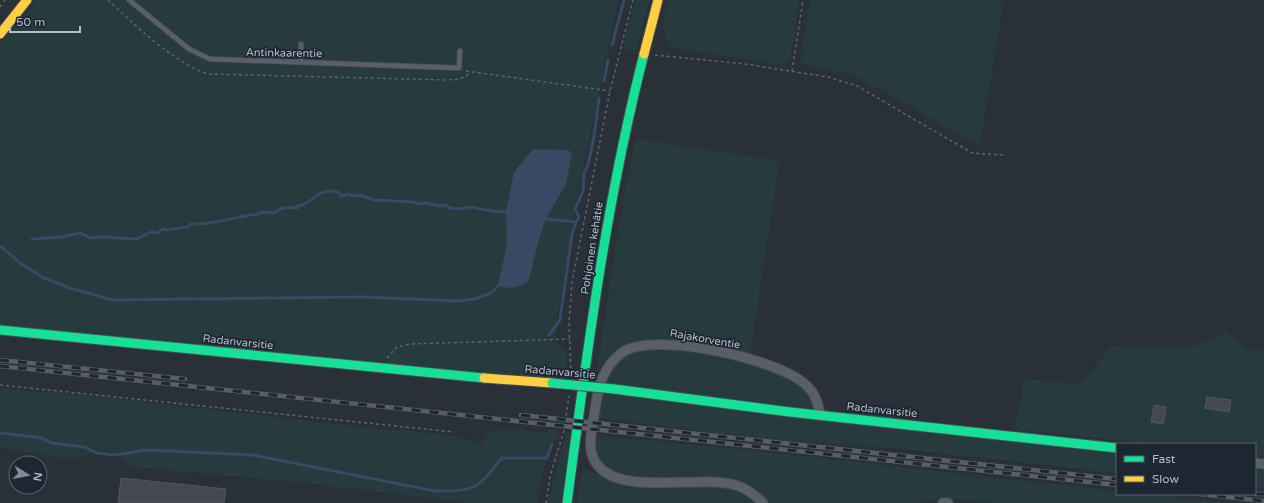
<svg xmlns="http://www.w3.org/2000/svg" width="1264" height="503" font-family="'Varela Round',sans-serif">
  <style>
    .green { fill: #273a3e }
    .water { fill: #384963 }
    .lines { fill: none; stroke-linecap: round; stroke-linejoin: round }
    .stream { stroke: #384963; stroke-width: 3 }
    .building { fill: #444950; stroke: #52575f }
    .lane-casing { stroke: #484c53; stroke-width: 6 }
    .street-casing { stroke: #484c53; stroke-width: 11 }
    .fast-casing { stroke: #484c53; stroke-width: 11 }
    .slow-casing { stroke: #484c53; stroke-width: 11 }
    .path { stroke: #5d636a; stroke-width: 1.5; stroke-dasharray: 3 3; stroke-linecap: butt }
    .lane { stroke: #5a5e66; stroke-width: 4.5 }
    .street { stroke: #5a5e66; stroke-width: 9 }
    .fast { stroke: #16e098; stroke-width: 9 }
    .slow { stroke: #ffcf43; stroke-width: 9 }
    .rail-casing { stroke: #595d64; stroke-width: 4.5 }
    .rail { stroke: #1d2633; stroke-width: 3; stroke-dasharray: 9; stroke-linecap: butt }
    .fast-bridge-casing { stroke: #484c53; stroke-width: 11; stroke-linecap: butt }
    .fast-bridge { stroke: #16e098; stroke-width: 9 }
    .labels { text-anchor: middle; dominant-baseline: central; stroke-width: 3.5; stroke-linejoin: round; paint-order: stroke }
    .street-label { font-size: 11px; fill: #b4bcc9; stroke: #1d2633 }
  </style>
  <rect width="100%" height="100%" fill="#2a3038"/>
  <g class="green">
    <polygon points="37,0 618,0 575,209 556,327 556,343 567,352 567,380 552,381 361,360 0,328 0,44"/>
    <polygon points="635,0 650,0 636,49 632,51 623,48"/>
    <path d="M670,0h129l-8,58 -8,7 -112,-17c-11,-18 -10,-30 -1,-48z"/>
    <polygon points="810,0 1004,0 980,145 955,133 902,101 853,75 803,64 800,57"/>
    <path d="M635,139l145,21 -30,195c-18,-3 -37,-6 -55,-9 -38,-6 -81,-13 -99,31l22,-149z"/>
    <polygon points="1226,332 1249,350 1264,351 1264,456 1255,455 1255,444 1153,444 1015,429 1024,379 1080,384 1112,346 1193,347"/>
    <path d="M678,348c34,6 105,15 128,41 4,4 6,12 9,17l-2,3 -211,-26 9,-17 20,-15z"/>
    <path d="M0,389l84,6 286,33 82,7 13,3 11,6 6,-1 6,-11 27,-3 33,4 1,-4 12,2c-2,8 -7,9 -10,15 -8,19 -11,37 -13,57h-65l-159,-19 -180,-17 -20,-14 -19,-3 -9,6 -11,4 -75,-12z"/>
    <polygon points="601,393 1117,451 1117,473 891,448 778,440 596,418"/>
    <polygon points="566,431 571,432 561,503 548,503"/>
    <polygon points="595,435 777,453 1117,491 1117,494 1146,494 1228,503 999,503 944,498 910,503 766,503 740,483 651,480 623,476 606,471 595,454"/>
    <polygon points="1255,465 1264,466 1264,488 1255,487"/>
    <polygon points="582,468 617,483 641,487 714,485 738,488 760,503 577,503"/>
  </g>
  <polygon class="water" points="533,149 568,150 572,153 566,184 546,219 539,239 529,280 521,286 510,288 498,286 507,244 506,211 514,172"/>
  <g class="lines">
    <g class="stream">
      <polyline points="612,45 624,0"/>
      <polyline points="604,81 608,60"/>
      <polyline points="547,219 576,222 572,234 560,320 549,335"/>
      <polyline points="576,222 579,217 575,209 583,191 584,173 588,165 594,136 599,98"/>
      <path d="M32,239l30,-2 18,-4 11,5 11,-1 35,2 14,-7 6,1 6,-4c10,3 16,-3 25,-2l3,-3c23,1 45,-8 68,-10l3,-2 13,1c4,-6 15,-6 22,-5l1,-2c16,-2 18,-19 40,-14l3,4 8,-2 4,2 7,-1 14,5 39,2 7,2 6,-1 13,3 7,-1 4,3 11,1 10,-2 25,5 10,-1"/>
      <polyline points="0,246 23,265 44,278 67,287 112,300 362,297 457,301 475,299 491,293 498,286"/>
      <path d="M0,433l42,5 9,5 34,4 12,6 17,2 34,-5 105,5 182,36c41,0 41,-1 67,-33h45l5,-14"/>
    </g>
  </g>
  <g class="building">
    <polygon points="1207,397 1231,400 1229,412 1205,408"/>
    <polygon points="1154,405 1166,407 1163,424 1151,422"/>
    <polygon points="121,478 226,489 224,503 118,503"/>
  </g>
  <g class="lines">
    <g class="lane-casing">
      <g id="lane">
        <polyline points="129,0 189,49 210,59 459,68 460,51"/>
        <polyline points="301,61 301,44"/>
      </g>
    </g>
    <g class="street-casing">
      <g id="street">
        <polyline points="1255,463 1264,464"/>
        <path d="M763,503c-7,-7 -16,-14 -25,-17 -38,-14 -136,17 -147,-35 -2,-13 2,-28 4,-41 3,-23 8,-44 28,-58 33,-21 154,7 182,32 10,9 13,18 15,31"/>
        <polyline points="943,503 948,503"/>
      </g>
    </g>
    <g class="fast-casing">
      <g id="fast">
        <polyline points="0,330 484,378"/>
        <polyline points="614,389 790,412 1117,448"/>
        <path d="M567,503c20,-150 39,-302 77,-449"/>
      </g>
    </g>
    <g class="slow-casing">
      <g id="slow">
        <polyline points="0,34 27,0"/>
        <polyline points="644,54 658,0"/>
        <polyline points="484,378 552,383"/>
      </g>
    </g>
    <g class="path">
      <path d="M108,0c23,22 71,67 101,74l237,6 14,-1 11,-6"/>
      <polyline points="0,7 5,0"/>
      <polyline points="655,55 745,64 828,77 857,86 972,153 1003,155"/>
      <polyline points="466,71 610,91"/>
      <polyline points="792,71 803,0"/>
      <polyline points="387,358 397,347 410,344 570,339"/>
      <polyline points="571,374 569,323 572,282 610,91 633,0"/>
      <polyline points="0,385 454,432"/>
      <polyline points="546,503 550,476 564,431 569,396"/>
    </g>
    <use href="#lane" class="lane"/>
    <use href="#street" class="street"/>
    <use href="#fast" class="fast"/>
    <use href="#slow" class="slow"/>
    <g class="rail-casing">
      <g id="rail">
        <polyline points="0,360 185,379"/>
        <polyline points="0,366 1117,485"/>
        <polyline points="521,415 1117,479"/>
        <polyline points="1199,494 1264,501"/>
        <polyline points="1255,494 1264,494"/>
      </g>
    </g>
    <use href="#rail" class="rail"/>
    <g class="fast-bridge-casing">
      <polyline id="fast-bridge" points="552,383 614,389"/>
    </g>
    <use href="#fast-bridge" class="fast-bridge"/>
  </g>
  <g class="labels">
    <g class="street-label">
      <text transform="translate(284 53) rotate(1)">Antinkaarentie</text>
      <text transform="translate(592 248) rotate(-81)">Pohjoinen kehätie</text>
      <text transform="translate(705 339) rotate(10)">Rajakorventie</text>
      <text transform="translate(238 342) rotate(6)">Radanvarsitie</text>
      <text transform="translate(560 372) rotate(5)">Radanvarsitie</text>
      <text transform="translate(882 410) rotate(6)">Radanvarsitie</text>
    </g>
  </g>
  <rect x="1116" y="443" width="140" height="52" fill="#1d2633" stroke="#59626f"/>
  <rect x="1124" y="456" width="20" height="6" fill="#16e098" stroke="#59626f"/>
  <text x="1152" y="463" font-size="12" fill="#b4bcc9">Fast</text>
  <rect x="1124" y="476" width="20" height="6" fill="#ffcf43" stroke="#59626f"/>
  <text x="1152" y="483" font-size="12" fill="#b4bcc9">Slow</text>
  <g transform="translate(28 475) rotate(100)"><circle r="19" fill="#1d2633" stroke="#59626f"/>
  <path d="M0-3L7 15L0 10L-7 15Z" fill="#848b96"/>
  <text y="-6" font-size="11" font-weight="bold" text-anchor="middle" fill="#b4bcc9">N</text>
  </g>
  <path d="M10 26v6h70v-6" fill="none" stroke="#b4bcc9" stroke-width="2"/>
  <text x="16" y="26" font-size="12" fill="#b4bcc9" stroke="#1d2633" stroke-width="3" paint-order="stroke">50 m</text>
</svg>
